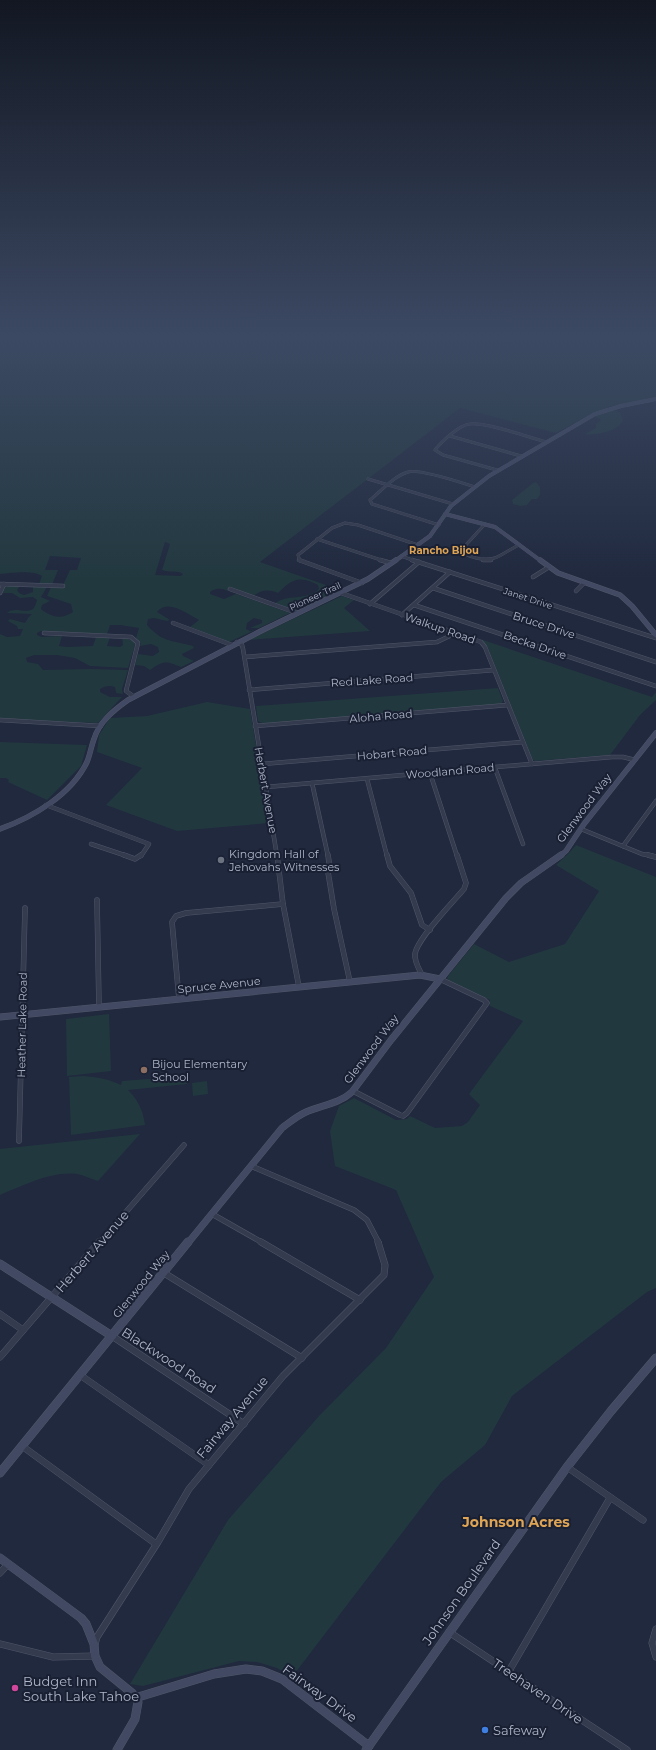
<svg xmlns="http://www.w3.org/2000/svg" width="656" height="1750" font-family="Montserrat,sans-serif">
  <style>
    .green { fill: #22383f; fill-rule: evenodd }
    .lines { fill: none; stroke-linecap: round; stroke-linejoin: round }
    .street-far3-casing { stroke: #505669; stroke-width: 3 }
    .street-far2-casing { stroke: #505669; stroke-width: 4.5 }
    .street-far1-casing { stroke: #505669; stroke-width: 5.5 }
    .street-casing { stroke: #505669; stroke-width: 7 }
    .secondary-far3-casing { stroke: #505669; stroke-width: 4 }
    .secondary-far2-casing { stroke: #505669; stroke-width: 5.5 }
    .secondary-far1-casing { stroke: #505669; stroke-width: 7 }
    .secondary-casing { stroke: #505669; stroke-width: 9 }
    .street-far3 { stroke: #343b4e; stroke-width: 2.5 }
    .street-far2 { stroke: #343b4e; stroke-width: 3.5 }
    .street-far1 { stroke: #343b4e; stroke-width: 4.5 }
    .street { stroke: #343b4e; stroke-width: 6 }
    .secondary-far3 { stroke: #424962; stroke-width: 3.5 }
    .secondary-far2 { stroke: #424962; stroke-width: 4.5 }
    .secondary-far1 { stroke: #424962; stroke-width: 6 }
    .secondary { stroke: #424962; stroke-width: 8 }
    .worship-dot { fill: #6b7280; stroke: #1a2033; stroke-width: 1.5 }
    .education-dot { fill: #8d6e63; stroke: #1a2033; stroke-width: 1.5 }
    .hotel-dot { fill: #d1479c; stroke: #1a2033; stroke-width: 1.5 }
    .shop-dot { fill: #3f7fe0; stroke: #1a2033; stroke-width: 1.5 }
    .labels { text-anchor: middle; dominant-baseline: central; stroke-width: 4; stroke-linejoin: round; paint-order: stroke }
    .far-street-label { font-size: 9px; fill: #b0b6ca; stroke: #1a2033 }
    .far-neighbourhood-label { font-size: 10px; font-weight: bold; fill: #dfa555; stroke: #1a2033 }
    .street-label { font-size: 11px; fill: #b0b6ca; stroke: #1a2033 }
    .poi-label { font-size: 11px; fill: #b0b6ca; stroke: #1a2033; text-anchor: start }
    .near-street-label { font-size: 13px; fill: #b0b6ca; stroke: #1a2033 }
    .near-poi-label { font-size: 13px; fill: #b0b6ca; stroke: #1a2033; text-anchor: start }
    .near-neighbourhood-label { font-size: 14px; font-weight: bold; fill: #dfa555; stroke: #1a2033 }
  </style>
  <rect width="100%" height="100%" fill="#20293e"/>
  <g class="green">
    <path d="M0,334h656v63l-49,10 1,2 12,3 3,9c-7,11 -26,14 -38,13l11,-6v-4l5,-4 -10,-6 -35,19 -96,-25 -200,154 80,28 -45,21 -21,-7c14,-11 30,-2 45,-15l-1,-4c-19,-10 -26,-6 -40,8 -11,-4 -16,-3 -25,3l-24,-7 -1,2c-7,-3 -12,-3 -18,1v2l14,5 12,-5 54,19 -31,15h-9l12,-5v-3l-8,-2 -7,5 -1,6 4,2 5,-1 -26,12 -39,-15 9,-7c-11,-5 -31,-22 -42,-8l13,8 -3,1 -13,-3 -6,1 -1,6c16,18 25,15 46,21l1,2 -12,6 1,2 11,5 -13,6c-15,-6 -17,-7 -31,3l-6,-4 -9,-1 3,-11 15,2 6,-4 -1,-5 -7,-3 -11,2 1,-3 -5,-5 3,-10 -19,-3h-10l-3,9 -66,-3 -4,2v2l5,2 20,-1 -3,10 8,1 26,-1 3,-9h14l-3,9 13,1 3,-2 -1,-8 12,4 1,4 -7,23 -38,-2 -15,-8 -18,-3h-23l-8,3 1,4 11,2 5,6 48,-1 37,1 -6,19 1,5 -7,-1 -1,-6c-6,-2 -10,-1 -15,2v3l10,5h12l-24,26 -98,-4v-85l7,3 13,-1 3,-7h-5l-1,-3 -9,-5 2,-2 15,4 3,-5 4,-4 -25,-1c7,-7 18,1 26,-4 2,-2 3,-6 4,-9l-4,-3 -13,1 -8,-5h-10l3,-6 4,-1h11l-3,4 2,3 5,2 9,-3v-5h14l-6,10 9,4 -8,4 -1,4c10,8 20,11 32,3l-2,-8 -24,-8 4,-9 12,-2 7,-15h7l4,-12 -31,-2 -5,14h13l-6,15 -13,-1 3,-8c-9,-6 -31,-3 -42,-2zM165,542l5,2 -8,26c7,3 16,0 21,4l-2,2 -26,-1z"/>
    <polygon points="536,482 540,487 540,495 537,499 532,499 527,505 520,506 513,504 512,500 533,483"/>
    <polygon points="342,596 354,600 344,608 370,631 248,640"/>
    <polygon points="480,639 652,697 656,692 656,700 640,715 610,755 535,761 532,759 487,646"/>
    <polygon points="498,688 503,701 501,704 264,724 258,721 256,706"/>
    <polygon points="207,702 250,709 269,823 177,831 106,805 142,768 97,752 99,735 110,718 147,716"/>
    <polygon points="0,742 87,745 81,766 47,800 8,782 9,780 6,778 0,778"/>
    <polygon points="576,845 656,877 656,1288 647,1292 512,1396 485,1445 441,1482 292,1677 277,1668 257,1662 239,1661 143,1686 130,1684 228,1520 319,1416 386,1348 434,1277 396,1190 335,1166 330,1131 339,1106 354,1098 396,1120 407,1119 410,1116 435,1128 462,1126 468,1122 480,1105 469,1094 523,1021 490,1006 490,1000 450,981 447,979 448,976 474,944 509,962 565,944 599,891 556,865 569,853"/>
    <polygon points="109,1014 111,1071 67,1076 66,1019"/>
    <path d="M83,1076c14,1 26,3 38,9l1,-4 64,-5 1,8 -59,6c10,10 15,20 17,35l-74,10 -2,-58z"/>
    <polygon points="207,1081 208,1094 193,1096 192,1083"/>
    <path d="M140,1134l-42,47c-7,-2 -14,-6 -21,-7 -26,-3 -54,12 -77,21v-46z"/>
  </g>
  <g class="lines">
    <g class="street-far3-casing">
      <g id="street-far3">
        <polyline points="450,436 521,456"/>
        <path d="M497,470l-54,-15 -8,-5c6,-8 24,-25 35,-26 16,-2 58,13 76,18"/>
        <polyline points="368,479 453,504"/>
        <path d="M485,524l-21,23 -1,3c3,6 7,6 13,8 20,5 26,-5 43,-13"/>
        <path d="M439,525l-67,-21 -2,-4c11,-9 24,-24 38,-28 11,-4 54,11 67,15"/>
        <polyline points="317,539 384,561"/>
        <polyline points="401,556 415,561"/>
        <polyline points="300,561 298,555 332,528 345,523 358,525 418,545"/>
      </g>
    </g>
    <g class="street-far2-casing">
      <g id="street-far2">
        <polyline points="299,560 362,583"/>
        <polyline points="380,560 391,563"/>
        <polyline points="412,560 656,638"/>
        <polyline points="483,560 491,560"/>
        <polyline points="533,577 549,567"/>
        <polyline points="0,584 63,586"/>
        <polyline points="433,588 656,662"/>
        <polyline points="230,589 297,613"/>
        <polyline points="576,591 584,583"/>
        <polyline points="0,593 4,584"/>
        <polyline points="341,593 481,642 485,647 532,764"/>
        <polyline points="370,604 419,562"/>
        <polyline points="414,605 656,686"/>
        <polyline points="402,615 450,572"/>
        <polyline points="173,623 232,645"/>
        <polyline points="44,633 131,637 138,643 126,691 133,696"/>
        <polyline points="237,642 242,645 243,649 277,856"/>
        <polyline points="245,657 437,642 456,633"/>
        <polyline points="249,690 494,670"/>
        <polyline points="0,720 101,726"/>
        <polyline points="255,726 508,705"/>
        <polyline points="262,764 523,742"/>
        <polyline points="495,768 523,844"/>
        <polyline points="430,773 457,856"/>
        <polyline points="367,779 387,856"/>
        <polyline points="312,783 328,856"/>
        <polyline points="266,787 612,757 623,757 635,760"/>
        <polyline points="46,805 149,844 141,856"/>
        <polyline points="581,829 642,854 653,856"/>
        <polyline points="91,844 127,856"/>
        <polyline points="623,846 656,801"/>
      </g>
    </g>
    <g class="street-far1-casing">
      <g id="street-far1">
        <polyline points="124,855 135,859 141,855"/>
        <polyline points="277,855 283,904 299,987"/>
        <polyline points="328,855 329,862 328,872 334,909 350,982"/>
        <polyline points="387,855 390,866 411,893 422,925 430,930"/>
        <polyline points="648,855 656,857"/>
        <polyline points="97,900 99,1007"/>
        <path d="M422,975c-3,-6 -8,-14 -7,-21 2,-15 38,-52 49,-65l2,-6 -9,-28"/>
        <polyline points="179,999 172,922 176,916 186,913 283,904"/>
        <polyline points="353,1091 400,1115 403,1116 407,1113 487,1003 484,1000 440,979"/>
        <polyline points="19,1141 25,908"/>
        <polyline points="251,1166 354,1210 367,1220 379,1243"/>
        <polyline points="212,1214 263,1243"/>
        <polyline points="99,1243 184,1145"/>
      </g>
    </g>
    <g class="street-casing">
      <g id="street">
        <polyline points="261,1242 360,1300"/>
        <polyline points="164,1273 302,1358"/>
        <polyline points="0,1314 23,1330"/>
        <polyline points="112,1336 244,1424"/>
        <polyline points="0,1357 99,1242"/>
        <polyline points="80,1375 209,1465"/>
        <polyline points="22,1446 156,1544"/>
        <polyline points="567,1467 643,1520"/>
        <polyline points="0,1573 8,1564"/>
        <polyline points="656,1629 652,1643 656,1657"/>
        <polyline points="449,1632 627,1750"/>
        <polyline points="0,1644 53,1657 95,1656"/>
        <polyline points="95,1644 97,1637 158,1542 189,1489 283,1376 384,1275 385,1265 378,1242"/>
        <polyline points="509,1671 610,1498"/>
      </g>
    </g>
    <g class="secondary-far3-casing">
      <g id="secondary-far3">
        <polyline points="445,514 495,527 541,561"/>
        <polyline points="395,561 430,536 451,506 489,476 595,414 621,406 656,399"/>
      </g>
    </g>
    <g class="secondary-far2-casing">
      <g id="secondary-far2">
        <polyline points="540,560 558,573 620,595 632,606 656,635"/>
        <path d="M0,829c33,-12 71,-34 87,-67 3,-7 4,-15 7,-23 5,-17 20,-29 34,-39l133,-69 107,-52 28,-19"/>
        <polyline points="560,856 566,851 584,824 656,733"/>
      </g>
    </g>
    <g class="secondary-far1-casing">
      <g id="secondary-far1">
        <polyline points="0,1017 420,975 440,979"/>
        <path d="M188,1243l94,-115c8,-6 15,-12 24,-16 15,-7 33,-8 46,-20l39,-52 115,-142 15,-15 40,-28"/>
      </g>
    </g>
    <g class="secondary-casing">
      <g id="secondary">
        <polyline points="0,1264 112,1336"/>
        <polyline points="0,1473 188,1242"/>
        <polyline points="0,1558 81,1618 86,1624 94,1644 95,1656 100,1667 132,1693 138,1702 135,1719 117,1750"/>
        <polyline points="135,1698 214,1674 246,1669 262,1671 282,1679 369,1746"/>
        <polyline points="366,1750 567,1467 611,1411 656,1358"/>
      </g>
    </g>
    <use href="#street-far3" class="street-far3"/>
    <use href="#street-far2" class="street-far2"/>
    <use href="#street-far1" class="street-far1"/>
    <use href="#street" class="street"/>
    <use href="#secondary-far3" class="secondary-far3"/>
    <use href="#secondary-far2" class="secondary-far2"/>
    <use href="#secondary-far1" class="secondary-far1"/>
    <use href="#secondary" class="secondary"/>
  </g>
  <linearGradient id="sky" x2="0" y2="1"><stop stop-color="#121722"/><stop offset="0.58" stop-color="#3c4963"/><stop offset="1" stop-color="#3c4963" stop-opacity="0"/></linearGradient>
  <rect width="656" height="579" fill="url(#sky)"/>
  <circle class="worship-dot" cx="221" cy="860" r="4"/>
  <circle class="education-dot" cx="144" cy="1070" r="4"/>
  <circle class="hotel-dot" cx="15" cy="1688" r="4"/>
  <circle class="shop-dot" cx="485" cy="1730" r="4"/>
  <g class="labels">
    <g class="far-street-label">
      <text transform="translate(315 596) rotate(-25)">Pioneer Trail</text>
      <text transform="translate(528 598) rotate(18)">Janet Drive</text>
    </g>
    <g class="far-neighbourhood-label">
      <text x="444" y="550">Rancho Bijou</text>
    </g>
    <g class="street-label">
      <text transform="translate(544 625) rotate(18)">Bruce Drive</text>
      <text transform="translate(440 628) rotate(19)">Walkup Road</text>
      <text transform="translate(535 645) rotate(19)">Becka Drive</text>
      <text transform="translate(372 680) rotate(-4)">Red Lake Road</text>
      <text transform="translate(381 716) rotate(-5)">Aloha Road</text>
      <text transform="translate(392 753) rotate(-5)">Hobart Road</text>
      <text transform="translate(450 771) rotate(-5)">Woodland Road</text>
      <text transform="translate(266 790) rotate(80)">Herbert Avenue</text>
      <text transform="translate(584 808) rotate(-53)">Glenwood Way</text>
      <text transform="translate(219 985) rotate(-6)">Spruce Avenue</text>
      <text transform="translate(22 1025) rotate(-89)">Heather Lake Road</text>
      <text transform="translate(371 1049) rotate(-53)">Glenwood Way</text>
      <text transform="translate(141 1284) rotate(-51)">Glenwood Way</text>
    </g>
    <g class="poi-label">
      <text x="229" y="854">Kingdom Hall of<tspan x="229" dy="13">Jehovahs Witnesses</tspan></text>
      <text x="152" y="1064">Bijou Elementary<tspan x="152" dy="13">School</tspan></text>
    </g>
    <g class="near-street-label">
      <text transform="translate(92 1251) rotate(-49)">Herbert Avenue</text>
      <text transform="translate(169 1360) rotate(33)">Blackwood Road</text>
      <text transform="translate(232 1417) rotate(-50)">Fairway Avenue</text>
      <text transform="translate(461 1592) rotate(-55)">Johnson Boulevard</text>
      <text transform="translate(538 1691) rotate(34)">Treehaven Drive</text>
      <text transform="translate(320 1693) rotate(36)">Fairway Drive</text>
    </g>
    <g class="near-poi-label">
      <text x="23" y="1681">Budget Inn<tspan x="23" dy="15">South Lake Tahoe</tspan></text>
      <text x="493" y="1730">Safeway</text>
    </g>
    <g class="near-neighbourhood-label">
      <text x="516" y="1522">Johnson Acres</text>
    </g>
  </g>
</svg>
